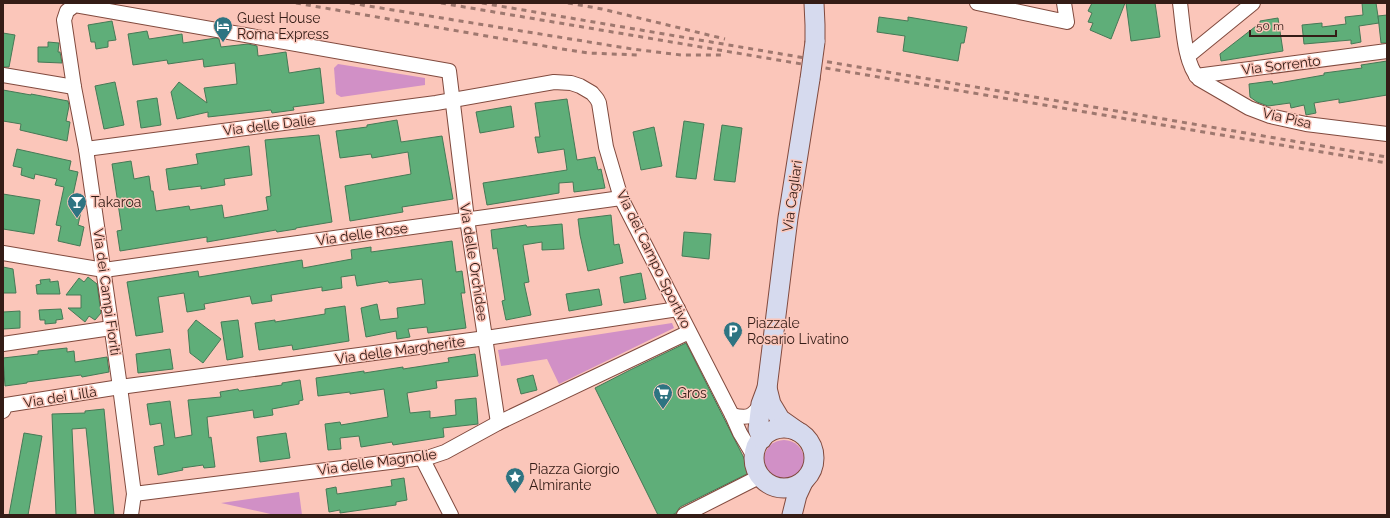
<svg xmlns="http://www.w3.org/2000/svg" width="1390" height="518" font-family="Raleway,sans-serif">
  <style>
    .green { fill: #d190c6 }
    .building { fill: #5fae79; stroke: #467956 }
    .lines { fill: none; stroke-linecap: round; stroke-linejoin: round }
    .street-casing { stroke: #814a3e; stroke-width: 16 }
    .secondary-casing { stroke: #814a3e; stroke-width: 21 }
    .street { stroke: #fff; stroke-width: 14 }
    .secondary { stroke: #d6daee; stroke-width: 19 }
    .rail { stroke: #9f786f; stroke-width: 3; stroke-dasharray: 5 5; stroke-linecap: butt }
    .secondary-bridge-casing { stroke: #814a3e; stroke-width: 21; stroke-linecap: butt }
    .secondary-bridge { stroke: #d6daee; stroke-width: 19 }
    .labels { text-anchor: middle; dominant-baseline: central; stroke-width: 3; stroke-linejoin: round; paint-order: stroke }
    .poi-label { font-size: 14px; fill: #341c16; stroke: #fbc6ba; text-anchor: start }
    .street-label { font-size: 14px; fill: #341c16; stroke: #fbc6ba }
  </style>
  <rect width="100%" height="100%" fill="#fbc6ba"/>
  <g class="green">
    <polygon points="338,64 425,78 425,85 341,97 336,94 334,68"/>
    <polygon points="672,323 674,328 559,384 547,359 501,366 498,350"/>
    <circle cx="784" cy="460" r="20"/>
    <polygon points="299,492 302,515 275,515 221,503"/>
  </g>
  <g class="building">
    <polygon points="1092,3 1125,3 1111,39 1090,30 1093,23 1088,22 1092,13 1088,11"/>
    <polygon points="1126,3 1155,3 1160,37 1131,41"/>
    <polygon points="1362,3 1376,3 1379,23 1359,26 1361,42 1351,44 1351,40 1304,44 1302,25 1322,23 1322,27 1346,24 1345,17 1363,15"/>
    <polygon points="1387,15 1387,43 1381,43 1378,16"/>
    <polygon points="879,17 908,21 908,17 967,27 964,43 961,43 958,61 903,51 905,36 877,32"/>
    <polygon points="1278,18 1283,51 1221,61 1220,54 1260,23 1260,21"/>
    <polygon points="112,21 116,40 108,41 108,47 96,49 95,42 91,42 88,25"/>
    <polygon points="147,31 149,39 182,34 183,43 216,38 219,39 221,47 248,44 257,46 258,56 286,52 289,73 320,68 324,103 293,107 294,110 272,113 271,110 208,117 208,112 177,119 171,92 179,82 207,103 204,88 237,84 235,63 204,67 203,59 168,64 167,60 133,65 128,34"/>
    <polygon points="3,33 15,35 9,67 3,67"/>
    <polygon points="48,42 59,43 58,52 60,52 62,63 38,62 38,47 48,47"/>
    <polygon points="1387,61 1387,95 1339,103 1339,99 1314,103 1316,113 1306,115 1304,105 1291,108 1290,103 1268,106 1257,102 1250,97 1249,84 1272,81 1273,84 1324,75 1324,73 1362,68 1361,65"/>
    <polygon points="115,82 124,125 104,129 95,86"/>
    <polygon points="3,90 31,95 31,94 68,101 69,106 66,121 70,122 67,141 20,130 21,124 3,121"/>
    <polygon points="157,98 161,125 141,128 137,101"/>
    <polygon points="567,99 577,160 595,157 598,170 601,169 605,188 574,192 573,182 559,183 559,193 487,205 483,183 567,170 564,149 538,153 535,137 540,137 535,103"/>
    <polygon points="511,106 514,127 480,133 476,112"/>
    <polygon points="397,120 401,142 442,136 453,199 402,207 403,212 350,221 345,186 411,174 408,152 372,158 371,154 340,158 336,131 367,127 367,125"/>
    <polygon points="684,121 704,124 696,179 676,177"/>
    <polygon points="722,125 742,128 735,182 714,180"/>
    <polygon points="654,127 662,166 641,170 633,132"/>
    <polygon points="319,135 332,222 296,228 296,229 277,232 276,230 207,242 207,237 120,251 117,231 122,230 112,164 131,161 134,179 149,176 151,191 153,191 156,211 189,206 190,210 222,205 224,218 268,210 266,197 271,196 265,140"/>
    <polygon points="249,146 252,175 224,179 225,185 201,189 201,186 169,190 166,169 198,164 196,154"/>
    <polygon points="17,149 71,161 69,170 78,172 71,204 82,207 78,225 84,227 80,246 58,241 61,226 56,225 64,187 55,185 57,179 35,174 34,179 21,175 22,168 13,166"/>
    <polygon points="3,194 40,200 34,234 3,229"/>
    <polygon points="611,215 614,245 619,244 623,263 588,271 580,235 578,219"/>
    <polygon points="562,224 564,249 542,250 542,242 523,245 529,282 524,283 531,315 506,320 502,301 505,300 497,248 493,249 491,230 526,225 527,227"/>
    <polygon points="684,232 711,234 709,259 682,256"/>
    <polygon points="452,241 456,272 462,271 465,293 461,293 466,328 428,333 427,327 408,329 410,337 397,339 396,331 366,337 361,308 377,304 380,320 398,318 397,308 425,304 422,279 389,283 388,281 357,286 355,275 341,277 342,288 322,291 322,287 271,295 272,301 252,304 250,296 204,304 205,309 187,312 184,293 158,297 163,332 136,336 127,282 198,271 199,277 302,260 303,268 352,259 351,250 371,247 371,252"/>
    <polygon points="3,267 13,269 16,293 3,293"/>
    <polygon points="641,273 646,299 624,303 620,277"/>
    <polygon points="88,277 97,284 101,313 95,320 89,316 85,322 68,308 81,308 81,295 66,295 79,278 84,282"/>
    <polygon points="50,279 50,282 58,281 60,294 37,294 36,285 41,284 40,280"/>
    <polygon points="599,289 602,305 569,311 566,294"/>
    <polygon points="345,306 349,341 293,350 292,345 259,350 255,323 275,320 275,322 325,314 325,309"/>
    <polygon points="61,309 63,319 56,320 56,323 45,324 45,320 40,320 39,310"/>
    <polygon points="20,311 20,328 3,329 3,312"/>
    <polygon points="196,320 221,339 203,363 190,353 188,330"/>
    <polygon points="238,320 243,357 227,360 221,322"/>
    <polygon points="686,343 751,472 680,507 676,513 672,515 658,515 595,388 630,370"/>
    <polygon points="67,348 67,352 74,351 75,362 107,357 109,372 82,377 81,375 27,382 27,383 5,386 3,358 38,354 38,351"/>
    <polygon points="170,349 173,369 138,373 136,354"/>
    <polygon points="475,354 478,376 436,381 437,388 407,393 410,413 430,411 430,418 456,415 455,400 476,398 478,424 443,428 444,437 393,445 392,442 361,447 359,436 340,438 341,449 328,450 325,424 340,422 341,425 388,417 384,389 350,394 350,392 318,396 316,378 364,371 364,373 403,367 403,369 449,362 448,358"/>
    <polygon points="533,375 537,390 521,394 517,379"/>
    <polygon points="300,380 303,400 299,401 299,404 272,409 273,415 254,418 253,410 207,417 209,438 211,437 215,467 204,468 203,465 182,468 183,470 158,475 154,447 164,445 161,423 150,425 147,404 170,401 175,438 192,435 188,400 221,397 220,392 238,389 239,391 282,385 282,383"/>
    <polygon points="104,409 114,515 95,515 86,428 72,429 76,515 56,515 52,414 85,413 85,411"/>
    <polygon points="24,433 42,436 28,515 9,515"/>
    <polygon points="286,433 290,458 260,462 257,437"/>
    <polygon points="404,478 407,500 396,502 396,505 340,513 340,510 329,512 326,489 336,487 337,494 392,486 391,480"/>
  </g>
  <g class="lines">
    <g class="street-casing">
      <g id="street">
        <polyline points="977,3 1067,22 1064,3"/>
        <path d="M1180,3c3,21 4,61 19,76l50,29 21,8 36,8 81,10"/>
        <polyline points="1188,56 1253,3"/>
        <polyline points="3,75 74,87"/>
        <polyline points="1196,76 1387,51"/>
        <polyline points="86,149 436,103 554,82 571,83 580,86 592,93 597,99 599,103 606,147 621,198 732,415 740,433 755,458"/>
        <polyline points="3,253 104,270 621,198"/>
        <polyline points="3,344 111,328"/>
        <polyline points="3,411 6,405 120,387 486,338 678,309"/>
        <path d="M732,415c16,4 20,2 29,-11"/>
        <polyline points="422,458 451,515"/>
        <polyline points="134,494 430,457 445,452 498,423 689,332"/>
        <polyline points="131,515 134,494 120,387 86,149 74,87 64,20 67,11 75,5 449,71 467,219 498,423"/>
        <polyline points="684,515 761,476"/>
      </g>
    </g>
    <g class="secondary-casing">
      <g id="secondary">
        <polyline points="814,3 815,25 815,42"/>
        <polyline points="767,388 771,404 780,419 797,431"/>
        <circle cx="784" cy="458" r="30"/>
        <polyline points="762,439 758,429 761,404 767,388 788,218 810,79"/>
        <polyline points="792,515 797,495 803,482"/>
      </g>
    </g>
    <use href="#street" class="street"/>
    <use href="#secondary" class="secondary"/>
    <g class="rail">
      <polyline points="296,3 556,48 588,53 638,55"/>
      <polyline points="350,3 632,49 681,55 725,55"/>
      <polyline points="441,3 1387,163"/>
      <polyline points="482,3 1387,157"/>
      <polyline points="568,3 602,9 725,39"/>
    </g>
    <g class="secondary-bridge-casing">
      <polyline id="secondary-bridge" points="810,79 815,42"/>
    </g>
    <use href="#secondary-bridge" class="secondary-bridge"/>
  </g>
  <defs>
    <g id="hotel-pin" transform="scale(1)"><path d="M0 17L-7.5 6A9.5 9.5 0 1 1 7.5 6Z" fill="#2e7482" stroke="#fbc6ba"/><path d="M-6-4.5h1.5V1H6V5H4.5V3h-9V5H-6ZM-4 0a1.8 1.8 0 1 1 3.6 0ZM.5 0V-2.5h3Q6-2.5 6 0Z" fill="#fff"/></g>
    <g id="bar-pin" transform="scale(1)"><path d="M0 17L-7.5 6A9.5 9.5 0 1 1 7.5 6Z" fill="#2e7482" stroke="#fbc6ba"/><path d="M-6-5H6L.8 .8V4.5H3.5V6h-7V4.5H-.8V.8Z" fill="#fff"/></g>
    <g id="parking-pin" transform="scale(1)"><path d="M0 17L-7.5 6A9.5 9.5 0 1 1 7.5 6Z" fill="#2e7482" stroke="#fbc6ba"/><path d="M-3.5-5.5H1a3.5 3.5 0 0 1 0 7H-1V5.5H-3.5ZM-1-3.4V-.6H.8a1.4 1.4 0 0 0 0-2.8Z" fill="#fff"/></g>
    <g id="supermarket-pin" transform="scale(1)"><path d="M0 17L-7.5 6A9.5 9.5 0 1 1 7.5 6Z" fill="#2e7482" stroke="#fbc6ba"/><path d="M-6-5.5h2.5l.6 2H6L4.5 2H-2.5L-4.4-4H-6ZM-1.5 3.2a1.3 1.3 0 1 0 .1 0ZM3 3.2a1.3 1.3 0 1 0 .1 0Z" fill="#fff"/></g>
    <g id="sight-pin" transform="scale(1)"><path d="M0 17L-7.5 6A9.5 9.5 0 1 1 7.5 6Z" fill="#2e7482" stroke="#fbc6ba"/><path d="M0-6L1.8-2.2L6-1.7L2.9 1.2L3.7 5.4L0 3.3L-3.7 5.4L-2.9 1.2L-6-1.7L-1.8-2.2Z" fill="#fff"/></g>
  </defs>
  <g fill-rule="evenodd">
    <use href="#hotel-pin" x="223" y="26"/>
    <use href="#bar-pin" x="77" y="202"/>
    <use href="#parking-pin" x="733" y="331"/>
    <use href="#supermarket-pin" x="663" y="393"/>
    <use href="#sight-pin" x="515" y="477"/>
  </g>
  <g class="labels">
    <g class="poi-label">
      <text x="237" y="18">Guest House<tspan x="237" dy="16">Roma Express</tspan></text>
      <text x="91" y="202">Takaroa</text>
      <text x="747" y="323">Piazzale<tspan x="747" dy="16">Rosario Livatino</tspan></text>
      <text x="677" y="393">Gros</text>
      <text x="529" y="469">Piazza Giorgio<tspan x="529" dy="16">Almirante</tspan></text>
    </g>
    <g class="street-label">
      <text transform="translate(1281 65) rotate(-7)">Via Sorrento</text>
      <text transform="translate(1287 118) rotate(13)">Via Pisa</text>
      <text transform="translate(269 125) rotate(-7)">Via delle Dalie</text>
      <text transform="translate(792 196) rotate(-82)">Via Cagliari</text>
      <text transform="translate(362 234) rotate(-8)">Via delle Rose</text>
      <text transform="translate(654 259) rotate(64)">Via del Campo Sportivo</text>
      <text transform="translate(474 262) rotate(81)">Via delle Orchidee</text>
      <text transform="translate(107 292) rotate(82)">Via dei Campi Fioriti</text>
      <text transform="translate(400 350) rotate(-8)">Via delle Margherite</text>
      <text transform="translate(60 397) rotate(-9)">Via dei Lillà</text>
      <text transform="translate(377 462) rotate(-8)">Via delle Magnolie</text>
    </g>
  </g>
  <rect width="1390" height="518" fill="none" stroke="#341c16" stroke-width="8"/>
  <path d="M1250 30v6h86v-6" fill="none" stroke="#341c16" stroke-width="2"/>
  <text x="1256" y="30" font-size="12" fill="#341c16" stroke="#fbc6ba" stroke-width="3" paint-order="stroke">50 m</text>
</svg>
